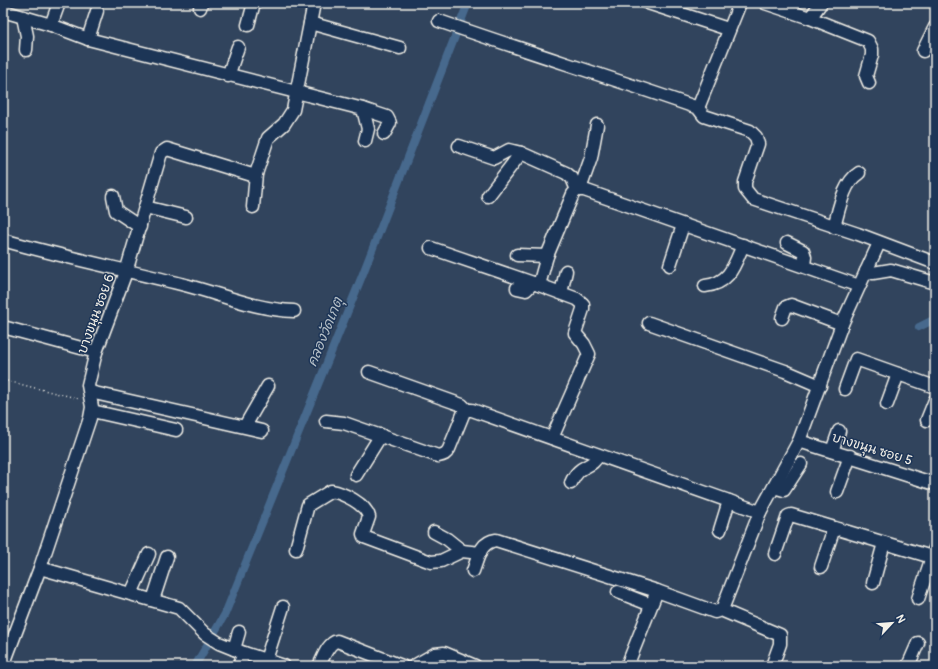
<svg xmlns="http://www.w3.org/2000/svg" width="938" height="669" font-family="Pangolin,'Playpen Sans Thai',sans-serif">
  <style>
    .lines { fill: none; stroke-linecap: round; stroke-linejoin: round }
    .canal { stroke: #47698d; stroke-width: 8 }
    .minor-casing { stroke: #f4f1e8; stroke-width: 15 }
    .path { stroke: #f4f1e8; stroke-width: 1.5; stroke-dasharray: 1 3; stroke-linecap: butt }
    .minor { stroke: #1d3557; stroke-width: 12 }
    .labels { text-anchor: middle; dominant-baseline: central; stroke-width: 3; stroke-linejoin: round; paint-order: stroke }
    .street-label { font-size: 13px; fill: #f4f1e8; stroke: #1d3557 }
    .water-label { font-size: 14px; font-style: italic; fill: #b7c1c8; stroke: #1d3557 }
  </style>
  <rect width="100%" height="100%" fill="#31445d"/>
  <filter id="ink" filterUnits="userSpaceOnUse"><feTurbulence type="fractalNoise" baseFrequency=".025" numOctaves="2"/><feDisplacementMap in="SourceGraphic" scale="8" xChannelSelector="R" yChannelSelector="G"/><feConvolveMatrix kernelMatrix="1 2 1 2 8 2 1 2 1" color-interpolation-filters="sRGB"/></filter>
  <g filter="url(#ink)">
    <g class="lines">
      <g class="canal">
        <polyline points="919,327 935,319"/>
        <polyline points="195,666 225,614 362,276 468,3"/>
      </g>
      <g class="minor-casing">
        <g id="minor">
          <polyline points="648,3 728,29"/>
          <polyline points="765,3 810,18 868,41 872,49 872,55 866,76 869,83"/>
          <polyline points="200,8 201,3"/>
          <polyline points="3,11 51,25 88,39 363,109 368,129 365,141"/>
          <polyline points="23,17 27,36 26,50"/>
          <polyline points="810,18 821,3"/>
          <path d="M439,21c86,30 173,57 259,87l6,8 46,15 6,6 2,7 -13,38v7l8,10 105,35 77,29"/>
          <polyline points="310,23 400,48"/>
          <polyline points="51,25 59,3"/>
          <polyline points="248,25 254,3"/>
          <polyline points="88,39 97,11"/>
          <polyline points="923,51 935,27"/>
          <polyline points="228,76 238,47"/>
          <polyline points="698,108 740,3"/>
          <polyline points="363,109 387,117 390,123 384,134"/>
          <polyline points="459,146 494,158 509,150 521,153"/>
          <polyline points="580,189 591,158 597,125"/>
          <polyline points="113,196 116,211 140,227"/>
          <polyline points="488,196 521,153 566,173 572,178 577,190"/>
          <polyline points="145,207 186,217"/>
          <polyline points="253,207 256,174 268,138 284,124 293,110 314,3"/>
          <path d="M834,227c5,-17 9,-44 25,-54"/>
          <path d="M3,240c59,17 119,29 178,44 37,9 75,26 113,27"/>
          <polyline points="787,243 803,251 805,257 804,265"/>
          <polyline points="431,248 539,285"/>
          <polyline points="517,255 547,256"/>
          <polyline points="670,265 683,225"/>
          <polyline points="866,271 873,273 891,270 935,283"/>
          <path d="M705,286c25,-3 29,-20 38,-41"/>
          <polyline points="517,288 526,290 533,283"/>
          <polyline points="561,293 566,271"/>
          <polyline points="782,318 786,307 791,305 842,324"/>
          <polyline points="649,323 785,371 820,386"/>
          <polyline points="3,327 96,352"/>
          <polyline points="369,372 462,405 467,410"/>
          <polyline points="845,389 856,359 935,387"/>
          <polyline points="90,392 262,431"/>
          <polyline points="887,404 898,374"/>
          <polyline points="92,411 176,430"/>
          <polyline points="927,420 935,400"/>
          <path d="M326,421l18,2 94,33c6,-1 8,-2 11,-7l15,-37 3,-2h5l288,102"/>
          <polyline points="245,426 268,386"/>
          <polyline points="552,438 589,354 584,344 575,333 583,309 583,304 577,299 539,285 547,256 573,194 577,190 584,190 859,286"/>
          <polyline points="799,441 935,484"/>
          <polyline points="832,451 839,431"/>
          <polyline points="356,475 381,435"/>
          <path d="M571,483c9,-21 21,-13 27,-28"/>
          <polyline points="774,487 784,490 801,464"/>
          <polyline points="837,492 850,456"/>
          <polyline points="720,530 729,501"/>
          <polyline points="434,532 447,539 462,551"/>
          <path d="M296,549l12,-44 23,-14c12,2 35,13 38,26l-6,17 1,3 67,25 10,-1 21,-10 18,2"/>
          <polyline points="775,554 788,516 791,515 935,558"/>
          <polyline points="821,567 834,528"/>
          <polyline points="40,568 179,608 205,634 219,643 244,653 284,666"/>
          <path d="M473,571c5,-13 7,-29 23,-31l161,51"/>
          <polyline points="873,583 884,543"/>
          <polyline points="618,592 651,605"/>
          <polyline points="131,594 149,554"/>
          <polyline points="918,599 935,548"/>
          <polyline points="153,600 167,557"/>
          <polyline points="721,610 780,635 780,644 772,666"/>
          <polyline points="234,649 239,632"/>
          <polyline points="266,660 283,607"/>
          <polyline points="3,666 40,568 90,418 92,407 88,385 96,352 126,272 161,153 167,149 252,175 256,174"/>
          <polyline points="239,666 244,653"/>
          <path d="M319,666c4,-8 9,-23 18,-25l65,25"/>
          <polyline points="414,666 435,654 444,653 475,666"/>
          <polyline points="627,666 657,591 715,612 721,610 723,607 760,512 799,441 842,324 879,243"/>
          <polyline points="908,666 918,643"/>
        </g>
      </g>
      <polyline class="path" points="3,380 80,399"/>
      <use href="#minor" class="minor"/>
    </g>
  </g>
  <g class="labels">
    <g class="street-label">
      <text transform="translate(96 314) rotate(-70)">บางขนุน ซอย 6</text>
      <text transform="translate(872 449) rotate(17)">บางขนุน ซอย 5</text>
    </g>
    <g class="water-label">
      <text transform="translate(325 332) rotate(-68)">คลองวัดเกตุ</text>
    </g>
  </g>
  <rect width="938" height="669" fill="none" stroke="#1d3557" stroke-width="16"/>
  <rect x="8" y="8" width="922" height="653" fill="none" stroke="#f4f1e8" stroke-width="1.5" filter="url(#ink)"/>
  <g transform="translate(892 623) rotate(64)" stroke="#1d3557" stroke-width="3" paint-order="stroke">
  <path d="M0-3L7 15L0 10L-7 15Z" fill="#f4f1e8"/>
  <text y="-6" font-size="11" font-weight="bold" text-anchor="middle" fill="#f4f1e8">N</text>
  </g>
</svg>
